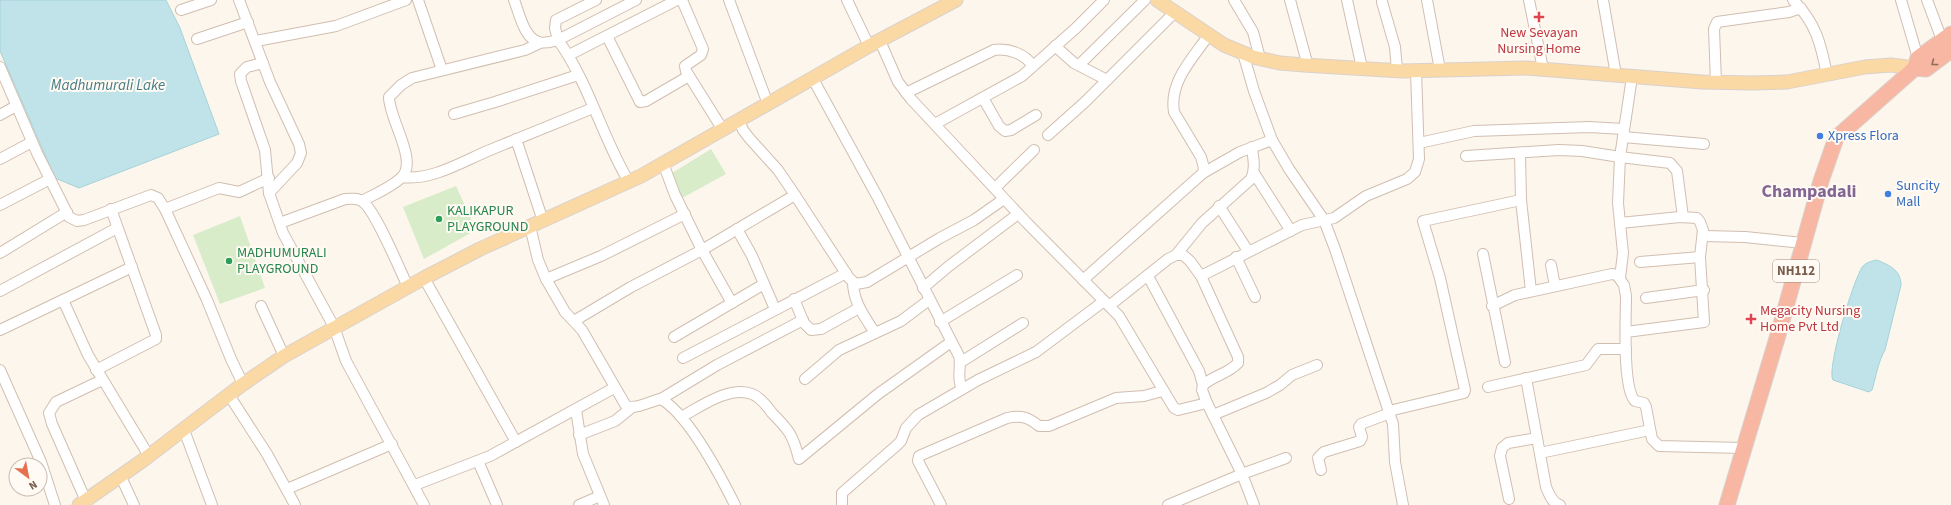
<svg xmlns="http://www.w3.org/2000/svg" width="1951" height="505" font-family="'Source Sans 3',sans-serif">
  <style>
    .green { fill: #d8ecc9 }
    .water { fill: #bfe3e8; stroke: #a5d3da }
    .lines { fill: none; stroke-linecap: round; stroke-linejoin: round }
    .minor-casing { stroke: #d1beb0; stroke-width: 12 }
    .major-casing { stroke: #dad1cd; stroke-width: 15 }
    .highway-casing { stroke: #dad1cd; stroke-width: 17 }
    .minor { stroke: #fff; stroke-width: 10 }
    .major { stroke: #fbd9a5; stroke-width: 13 }
    .highway { stroke: #f7b7a3; stroke-width: 15 }
    .oneway { stroke: #936e5e }
    .health-dot { fill: #e0444e; stroke: #fffaf3; stroke-width: 1.5 }
    .shop-dot { fill: #3f7fe0; stroke: #fffaf3; stroke-width: 1.5 }
    .leisure-dot { fill: #2e9e5b; stroke: #fffaf3; stroke-width: 1.5 }
    .labels { text-anchor: middle; dominant-baseline: central; stroke-width: 4; stroke-linejoin: round; paint-order: stroke }
    .shield { fill: #fffaf3; stroke: #a28b7f; stroke-width: 1 }
    .shield-label { font-size: 13px; font-weight: bold; fill: #7a5c4d }
    .health-label { font-size: 14px; fill: #be3a42; stroke: #fffaf3 }
    .shop-label { font-size: 14px; fill: #366cbe; stroke: #fffaf3; text-anchor: start }
    .leisure-label { font-size: 14px; fill: #27864d; stroke: #fffaf3; text-anchor: start }
    .water-label { font-size: 15px; font-style: italic; fill: #437c86; stroke: #fffaf3 }
    .district-label { font-size: 18px; font-weight: bold; fill: #846695; stroke: #fffaf3 }
  </style>
  <rect width="100%" height="100%" fill="#fdf6ec"/>
  <g class="green">
    <polygon points="711,149 726,174 682,198 669,175"/>
    <polygon points="456,186 476,230 424,259 403,207"/>
    <polygon points="240,216 265,288 220,304 193,235"/>
  </g>
  <g class="water">
    <polygon points="0,0 166,0 180,28 219,134 79,188 55,178 0,51"/>
    <path d="M1877,260c12,5 24,10 24,25l-16,65c-7,12 -9,27 -13,40l-3,2 -36,-12c-7,-10 21,-103 30,-114 4,-4 9,-5 14,-6z"/>
  </g>
  <g class="lines">
    <g class="minor-casing">
      <g id="minor">
        <polyline points="239,0 270,82 299,144 301,153 297,163 269,193 283,233 334,327 346,361 424,505"/>
        <polyline points="418,0 442,70"/>
        <path d="M514,0c5,12 10,39 25,42 5,2 14,-1 19,-2 31,43 44,97 71,142"/>
        <polyline points="596,0 556,20 555,28 558,40 636,0"/>
        <polyline points="682,0 703,49 701,55 685,66 686,71 723,130"/>
        <polyline points="729,0 768,104"/>
        <polyline points="847,0 869,46"/>
        <polyline points="1234,0 1253,32 1260,58"/>
        <polyline points="1290,0 1308,66"/>
        <polyline points="1347,0 1362,68"/>
        <polyline points="1427,0 1440,70"/>
        <polyline points="1529,0 1543,69"/>
        <polyline points="1603,0 1616,75"/>
        <path d="M1793,0c23,23 28,44 34,75"/>
        <polyline points="1901,0 1918,58"/>
        <polyline points="1927,0 1942,40"/>
        <polyline points="1382,2 1395,47 1397,70"/>
        <polyline points="181,10 211,0"/>
        <polyline points="607,36 640,102 646,101 689,76"/>
        <polyline points="197,39 248,22"/>
        <polyline points="256,41 336,26 406,0"/>
        <polyline points="880,41 898,82 911,99 1026,222 1119,316 1174,408 1178,410 1207,403 1242,474 1254,505"/>
        <polyline points="1055,46 1074,63 1107,80"/>
        <polyline points="1243,53 1254,91 1272,140 1289,169 1324,220 1335,249 1393,424 1395,462 1403,505"/>
        <polyline points="569,55 677,0"/>
        <polyline points="263,63 247,67 240,74 241,81 265,150 269,193"/>
        <polyline points="1079,65 1145,0"/>
        <polyline points="0,67 37,153 69,217 77,221 84,220 151,195 158,198 165,209 207,300 231,359 243,384"/>
        <path d="M813,79l64,117 82,160c3,11 -3,21 3,33"/>
        <polyline points="1716,83 1714,29 1717,22 1789,12 1801,8"/>
        <path d="M906,93l88,-43c15,-2 31,4 39,16"/>
        <polyline points="983,98 999,126 1005,131 1011,130 1036,115"/>
        <polyline points="454,114 495,102 578,75"/>
        <polyline points="0,115 16,106"/>
        <polyline points="739,120 743,130 750,139 778,170 795,195 849,278 856,284 867,282 940,238 974,220 1004,199"/>
        <polyline points="935,124 1022,76 1076,28 1104,0"/>
        <polyline points="1048,135 1085,102 1175,12"/>
        <polyline points="1623,137 1704,144"/>
        <polyline points="516,139 543,221"/>
        <polyline points="1419,143 1474,131 1589,127 1624,129"/>
        <polyline points="1520,153 1521,200 1531,291"/>
        <polyline points="1466,156 1559,150 1582,151 1620,157 1632,77"/>
        <polyline points="0,159 32,142"/>
        <polyline points="663,163 675,195 702,250 795,195"/>
        <polyline points="1203,173 1240,152 1272,140"/>
        <polyline points="1254,173 1291,231"/>
        <path d="M402,177c30,4 61,-16 88,-27 34,-14 68,-28 103,-42"/>
        <polyline points="995,188 1034,150"/>
        <path d="M362,201c13,-7 30,-14 40,-24 16,-17 -13,-58 -13,-80l12,-12 11,-7 113,-28 15,-7"/>
        <polyline points="0,205 50,179"/>
        <polyline points="1219,206 1248,251"/>
        <polyline points="165,209 219,188 239,192 269,178"/>
        <path d="M280,223l65,-24c7,0 13,-2 18,3 12,8 37,68 45,85"/>
        <polyline points="1620,223 1680,217 1697,218 1700,222 1703,230 1700,257 1704,322 1626,332"/>
        <path d="M530,226l8,34 8,19 19,33 17,18 44,76c10,4 24,-5 35,-7 28,16 59,76 74,106"/>
        <polyline points="737,229 752,256 775,309"/>
        <polyline points="1704,236 1745,237 1803,243"/>
        <polyline points="0,253 67,212"/>
        <polyline points="1483,254 1505,362"/>
        <path d="M1176,255l26,-32 49,-44c5,-11 2,-21 1,-32"/>
        <polyline points="1236,257 1255,297"/>
        <polyline points="1640,262 1700,257"/>
        <polyline points="1551,265 1555,286"/>
        <polyline points="1148,276 1199,371 1203,385"/>
        <polyline points="424,278 516,442"/>
        <polyline points="1620,278 1623,253 1618,203 1620,157 1670,163 1677,171 1683,217"/>
        <polyline points="546,279 601,256 685,214"/>
        <path d="M1083,280l120,-107 1,-5 -3,-11 -27,-45c-5,-30 18,-53 34,-76"/>
        <path d="M853,282c0,20 12,35 22,51"/>
        <polyline points="923,288 949,266 1018,214"/>
        <polyline points="0,291 117,228"/>
        <polyline points="1646,298 1704,290"/>
        <polyline points="794,299 804,323 811,330 821,329 859,308"/>
        <polyline points="63,300 88,355 149,456"/>
        <polyline points="261,306 284,356"/>
        <polyline points="1109,306 1168,259 1176,255 1183,255 1190,261 1201,276"/>
        <path d="M1492,306l23,-11 97,-21 5,1 7,10 2,11c0,20 -4,92 9,105l9,2 2,4 6,32 7,7 84,2"/>
        <polyline points="574,321 631,287 702,250 732,303"/>
        <polyline points="940,322 1017,275"/>
        <polyline points="0,330 132,267"/>
        <polyline points="674,337 764,284"/>
        <polyline points="683,358 846,273"/>
        <polyline points="961,362 1023,323"/>
        <polyline points="0,370 41,462 55,505"/>
        <polyline points="96,370 156,339 156,335 111,209"/>
        <path d="M1526,378l20,109c3,7 6,16 14,18"/>
        <polyline points="805,379 839,350 901,321 929,300"/>
        <polyline points="1488,387 1586,365 1598,349 1626,349"/>
        <polyline points="229,395 267,454 295,505"/>
        <polyline points="661,399 717,365 803,320"/>
        <path d="M1207,403l-5,-13 1,-5c11,-10 25,-11 35,-22v-6l-37,-81 101,-51 32,-7 32,-22 41,-17 8,-7 4,-13 -3,-88"/>
        <polyline points="576,410 583,454 604,505"/>
        <polyline points="1389,411 1464,393 1465,390 1440,278 1423,221 1521,200"/>
        <polyline points="1213,415 1266,393 1280,385 1292,375 1317,365"/>
        <path d="M681,417c19,-10 49,-32 71,-23 8,3 15,12 20,19 17,17 21,22 27,46l79,-65 73,-52"/>
        <polyline points="184,430 212,505"/>
        <polyline points="579,435 615,421 631,408"/>
        <polyline points="1540,453 1650,430"/>
        <polyline points="478,461 497,505"/>
        <polyline points="1321,470 1318,458 1324,452 1360,441 1362,437 1359,427 1361,424 1390,413"/>
        <polyline points="121,477 134,505"/>
        <polyline points="415,485 490,456 614,388"/>
        <polyline points="287,489 392,444"/>
        <polyline points="1509,499 1500,456 1502,448 1508,443 1537,438"/>
        <polyline points="86,501 52,424 49,413 56,402 102,380"/>
        <polyline points="579,505 600,496"/>
        <polyline points="842,505 842,493 896,446 901,441 906,428 918,415 978,380 1036,352 1104,301"/>
        <path d="M941,505l-23,-44 1,-5 88,-38c14,-3 21,-1 32,8h10l67,-28 28,-2 18,-5"/>
        <polyline points="1168,505 1242,474 1286,458"/>
      </g>
    </g>
    <g class="major-casing">
      <g id="major">
        <polyline points="1157,0 1224,45 1253,57 1280,63 1304,65 1402,71 1527,68 1702,82 1752,83 1787,82 1865,67 1891,65 1915,68"/>
        <polyline points="79,505 142,461 243,384 284,356 424,278 480,249 641,176 869,46 956,0"/>
      </g>
    </g>
    <g class="highway-casing">
      <g id="highway">
        <polyline points="1915,68 1926,69 1951,50"/>
        <polyline points="1727,505 1778,335 1821,181 1836,138 1915,68 1918,58 1951,34"/>
      </g>
    </g>
    <use href="#minor" class="minor"/>
    <use href="#major" class="major"/>
    <use href="#highway" class="highway"/>
  </g>
  <defs><path id="oneway-chevron" d="M-2-3.5L2.5 0L-2 3.5" fill="none" stroke-width="1.6" stroke-linecap="round" stroke-linejoin="round"/></defs>
  <use class="oneway" href="#oneway-chevron" transform="translate(1934 63) rotate(143)"/>
  <g class="health-dot">
    <path d="M1537 11h4v4h4v4h-4v4h-4v-4h-4v-4h4z"/>
    <path d="M1749 313h4v4h4v4h-4v4h-4v-4h-4v-4h4z"/>
  </g>
  <g class="shop-dot">
    <circle cx="1820" cy="136" r="4"/>
    <circle cx="1888" cy="194" r="4"/>
  </g>
  <g class="leisure-dot">
    <circle cx="439" cy="219" r="4"/>
    <circle cx="229" cy="261" r="4"/>
  </g>
  <g class="labels">
    <rect class="shield" x="1773" y="260" width="46" height="22" rx="3"/>
    <g class="shield-label">
      <text x="1796" y="271">NH112</text>
    </g>
    <g class="health-label">
      <text x="1539" y="33">New Sevayan<tspan x="1539" dy="16">Nursing Home</tspan></text>
      <text x="1760" y="311" text-anchor="start">Megacity Nursing<tspan x="1760" dy="16">Home Pvt Ltd</tspan></text>
    </g>
    <g class="shop-label">
      <text x="1828" y="136">Xpress Flora</text>
      <text x="1896" y="186">Suncity<tspan x="1896" dy="16">Mall</tspan></text>
    </g>
    <g class="leisure-label">
      <text x="447" y="211">KALIKAPUR<tspan x="447" dy="16">PLAYGROUND</tspan></text>
      <text x="237" y="253">MADHUMURALI<tspan x="237" dy="16">PLAYGROUND</tspan></text>
    </g>
    <g class="water-label">
      <text x="108" y="85">Madhumurali Lake</text>
    </g>
    <g class="district-label">
      <text x="1809" y="191">Champadali</text>
    </g>
  </g>
  <g transform="translate(28 477) rotate(148)"><circle r="19" fill="#fffaf3" stroke="#cabbb1"/>
  <path d="M0-3L7 15L0 10L-7 15Z" fill="#e76f51"/>
  <text y="-6" font-size="11" font-weight="bold" text-anchor="middle" fill="#7a5c4d">N</text>
  </g>
</svg>
